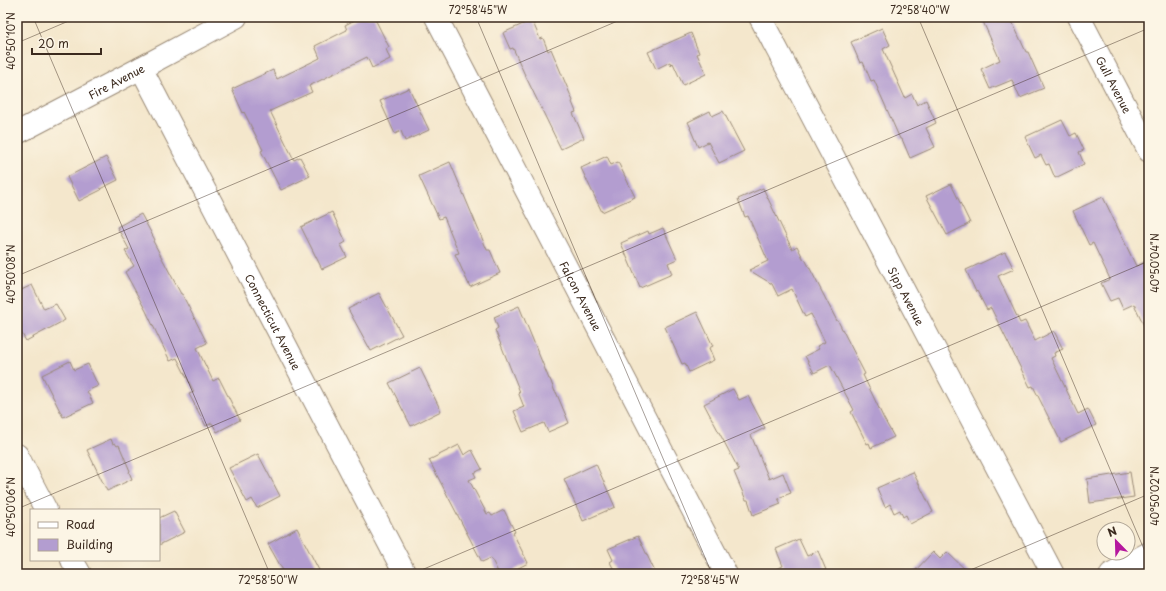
<svg xmlns="http://www.w3.org/2000/svg" width="1166" height="591" font-family="'Playpen Sans',sans-serif">
  <style>
    .building { fill: #b39dd0 }
    .lines { fill: none; stroke-linecap: round; stroke-linejoin: round }
    .minor-casing { stroke: #988875; stroke-width: 24 }
    .minor { stroke: #fff; stroke-width: 22 }
    .ticks { fill: none; stroke: #3b2a1e; stroke-width: 1; stroke-opacity: 0.45 }
    .labels { text-anchor: middle; dominant-baseline: central; stroke-width: 3; stroke-linejoin: round; paint-order: stroke }
    .street-label { font-size: 11px; fill: #3b2a1e; stroke: #fcf5e5 }
    .neatline { fill: none; stroke: #3b2a1e; stroke-width: 1.5 }
    .ticks-label { font-size: 10px; text-anchor: middle; fill: #3b2a1e }
  </style>
  <rect width="100%" height="100%" fill="#fcf5e5"/>
  <filter id="ink" filterUnits="userSpaceOnUse"><feTurbulence type="fractalNoise" baseFrequency=".025" numOctaves="2"/><feDisplacementMap in="SourceGraphic" scale="8" xChannelSelector="R" yChannelSelector="G"/><feConvolveMatrix kernelMatrix="1 2 1 2 8 2 1 2 1" color-interpolation-filters="sRGB"/></filter>
  <filter id="wash" filterUnits="userSpaceOnUse"><feTurbulence type="fractalNoise" baseFrequency=".012" numOctaves="4" result="noise"/><feDisplacementMap in="SourceGraphic" scale="16" xChannelSelector="R" yChannelSelector="G"/><feGaussianBlur stdDeviation="0.9" result="paint"/><feColorMatrix in="noise" values="0 0 0 0 0 0 0 0 0 0 0 0 0 0 0 0 0 1.4 0 .05"/><feComposite in="paint" operator="in"/></filter>
  <g filter="url(#wash)">
    <rect width="100%" height="100%" fill="#f4e7cc"/>
    <g id="blocks">
      <g class="building">
        <polygon points="361,17 374,17 389,47 386,49 390,59 372,68 367,57 309,86 312,92 270,111 294,160 300,157 310,176 281,190 261,151 263,150 244,112 243,113 232,89 273,70 277,79 320,58 315,46 347,30 345,25"/>
        <polygon points="981,17 1010,17 1026,52 1028,52 1044,88 1020,98 1012,80 990,89 981,69 1000,60"/>
        <polygon points="532,20 540,39 543,38 548,51 551,49 573,101 572,102 576,112 573,113 584,138 561,149 524,73 513,48 510,49 503,33"/>
        <polygon points="882,28 890,45 883,49 905,98 912,94 917,105 926,100 936,123 926,128 935,147 910,158 902,139 900,139 874,80 871,81 863,62 860,63 851,42"/>
        <polygon points="691,33 699,53 697,54 706,74 683,85 673,63 671,65 670,62 656,69 648,52"/>
        <polygon points="409,88 429,130 405,141 401,131 395,134 380,101"/>
        <polygon points="710,111 712,116 723,111 744,151 719,163 708,142 698,147 690,128 691,128 688,122"/>
        <polygon points="1062,120 1070,136 1076,133 1084,150 1079,152 1084,164 1055,178 1049,164 1046,165 1041,155 1035,158 1025,137"/>
        <polygon points="607,156 611,165 618,162 635,197 602,212 581,168"/>
        <polygon points="106,157 118,180 100,189 101,190 79,201 67,177"/>
        <polygon points="450,162 487,250 490,250 500,273 470,287 455,254 459,253 444,217 439,219 419,176"/>
        <polygon points="951,184 970,223 947,235 926,196"/>
        <polygon points="763,188 792,249 797,246 804,260 805,259 837,321 838,321 865,374 863,375 884,419 894,437 871,448 869,443 867,444 851,412 854,410 830,365 814,373 805,356 819,349 817,346 825,342 811,314 805,317 792,289 778,296 772,284 749,270 768,261 748,216 745,217 738,199"/>
        <polygon points="1103,197 1136,266 1149,260 1149,336 1134,304 1123,309 1118,298 1110,301 1101,283 1110,279 1093,243 1089,245 1073,211"/>
        <polygon points="332,212 346,242 341,245 347,257 322,269 301,227"/>
        <polygon points="141,214 155,240 153,241 181,294 182,294 207,343 197,348 213,381 219,378 240,420 217,432 212,423 206,426 189,394 194,392 177,358 170,361 146,311 125,272 134,266 125,251 129,249 117,227"/>
        <polygon points="663,228 677,259 668,263 672,274 640,288 621,243 648,231 649,234"/>
        <polygon points="1005,252 1014,269 998,276 1020,323 1025,321 1035,341 1054,331 1063,349 1054,353 1055,356 1051,358 1078,414 1088,409 1096,425 1061,442 1033,386 1030,387 991,308 987,310 977,291 976,292 966,270"/>
        <polygon points="32,285 44,309 56,304 65,320 26,341 17,325 17,292"/>
        <polygon points="379,293 402,335 371,351 348,309"/>
        <polygon points="519,306 549,379 550,379 555,392 556,392 569,423 548,432 544,423 523,432 514,411 524,407 518,392 520,392 495,330 498,328 494,317"/>
        <polygon points="697,312 713,346 709,348 714,360 689,372 685,363 682,364 665,327"/>
        <polygon points="70,361 74,370 88,364 98,386 87,391 93,403 63,417 42,375"/>
        <polygon points="420,368 441,411 411,426 389,383"/>
        <polygon points="733,389 739,400 748,396 765,428 751,435 769,479 783,473 791,493 778,498 781,504 753,515 748,500 746,500 734,472 739,470 704,404"/>
        <polygon points="111,439 113,444 115,443 117,446 119,445 130,471 129,472 132,479 107,491 87,450"/>
        <polygon points="459,445 464,455 472,450 482,469 474,473 476,477 469,480 487,514 490,513 492,516 504,510 515,532 513,533 528,563 507,574 499,574 491,558 482,562 429,460"/>
        <polygon points="258,454 280,496 257,508 252,499 247,502 229,468"/>
        <polygon points="596,464 615,507 583,521 564,479"/>
        <polygon points="913,472 933,512 910,524 906,515 903,517 900,510 894,513 890,504 885,507 877,488"/>
        <polygon points="1130,472 1134,497 1090,503 1087,479"/>
        <polygon points="174,511 185,532 159,545 159,518"/>
        <polygon points="297,528 321,574 285,574 268,544"/>
        <polygon points="638,536 656,574 616,574 610,562 613,560 608,549"/>
        <polygon points="799,539 807,556 818,551 826,570 816,574 764,574 783,566 776,549"/>
        <polygon points="933,552 940,559 947,552 970,574 912,574"/>
      </g>
    </g>
  </g>
  <g filter="url(#ink)">
    <use href="#blocks" fill-opacity="0" stroke="#988875" stroke-width="1"/>
    <g class="lines">
      <g class="minor-casing">
        <g id="minor">
          <path id="s1" d="M436,17l290,557"/>
          <path id="s2" d="M760,17l293,557"/>
          <path id="s3" d="M1079,17l70,134"/>
          <path id="s4" d="M141,68l264,506"/>
          <path id="s5" d="M17,133l124,-65 95,-51"/>
          <polyline points="17,455 46,510"/>
          <polyline points="72,560 80,574"/>
          <polyline points="1111,574 1149,553"/>
        </g>
      </g>
      <use href="#minor" class="minor"/>
    </g>
  </g>
  <path class="ticks" d="M33,17l237,557M476,17l236,557M918,17l231,544M17,43l61,-26M17,276l610,-259M17,509l1132,-481M412,574l737,-313M961,574l188,-80"/>
  <g class="labels">
    <g class="street-label">
      <text stroke="none"><textPath href="#s5" startOffset="112">Fire Avenue</textPath></text>
      <text stroke="none"><textPath href="#s3" startOffset="76">Gull Avenue</textPath></text>
      <text stroke="none"><textPath href="#s2" startOffset="315">Sipp Avenue</textPath></text>
      <text stroke="none"><textPath href="#s1" startOffset="314">Falcon Avenue</textPath></text>
      <text stroke="none"><textPath href="#s4" startOffset="286">Connecticut Avenue</textPath></text>
    </g>
  </g>
  <rect width="1166" height="591" fill="none" stroke="#fcf5e5" stroke-width="44"/>
  <rect x="30" y="509" width="130" height="52" fill="#fcf5e5" stroke="#afa495"/>
  <rect x="38" y="522" width="20" height="6" fill="#ffffff" stroke="#afa495"/>
  <text x="66" y="529" font-size="12" fill="#3b2a1e">Road</text>
  <rect x="38" y="539" width="20" height="12" fill="#b39dd0" stroke="#afa495"/>
  <text x="66" y="549" font-size="12" fill="#3b2a1e">Building</text>
  <g transform="translate(1116 541) rotate(337)"><circle r="19" fill="#fcf5e5" stroke="#afa495"/>
  <path d="M0-3L7 15L0 10L-7 15Z" fill="#b5179e"/>
  <text y="-6" font-size="11" font-weight="bold" text-anchor="middle" fill="#3b2a1e">N</text>
  </g>
  <path d="M32 48v6h69v-6" fill="none" stroke="#3b2a1e" stroke-width="2"/>
  <text x="38" y="48" font-size="12" fill="#3b2a1e" stroke="#fcf5e5" stroke-width="3" paint-order="stroke">20 m</text>
  <rect x="22" y="22" width="1122" height="547" class="neatline"/>
  <g class="ticks-label">
    <text x="478" y="14">72°58'45"W</text>
    <text x="920" y="14">72°58'40"W</text>
    <text transform="translate(11 41) rotate(-90)" y="4">40°50'10"N</text>
    <text transform="translate(1155 263) rotate(-90)" y="4">40°50'04"N</text>
    <text transform="translate(11 274) rotate(-90)" y="4">40°50'08"N</text>
    <text transform="translate(1155 496) rotate(-90)" y="4">40°50'02"N</text>
    <text transform="translate(11 507) rotate(-90)" y="4">40°50'06"N</text>
    <text x="268" y="584">72°58'50"W</text>
    <text x="710" y="584">72°58'45"W</text>
  </g>
</svg>
